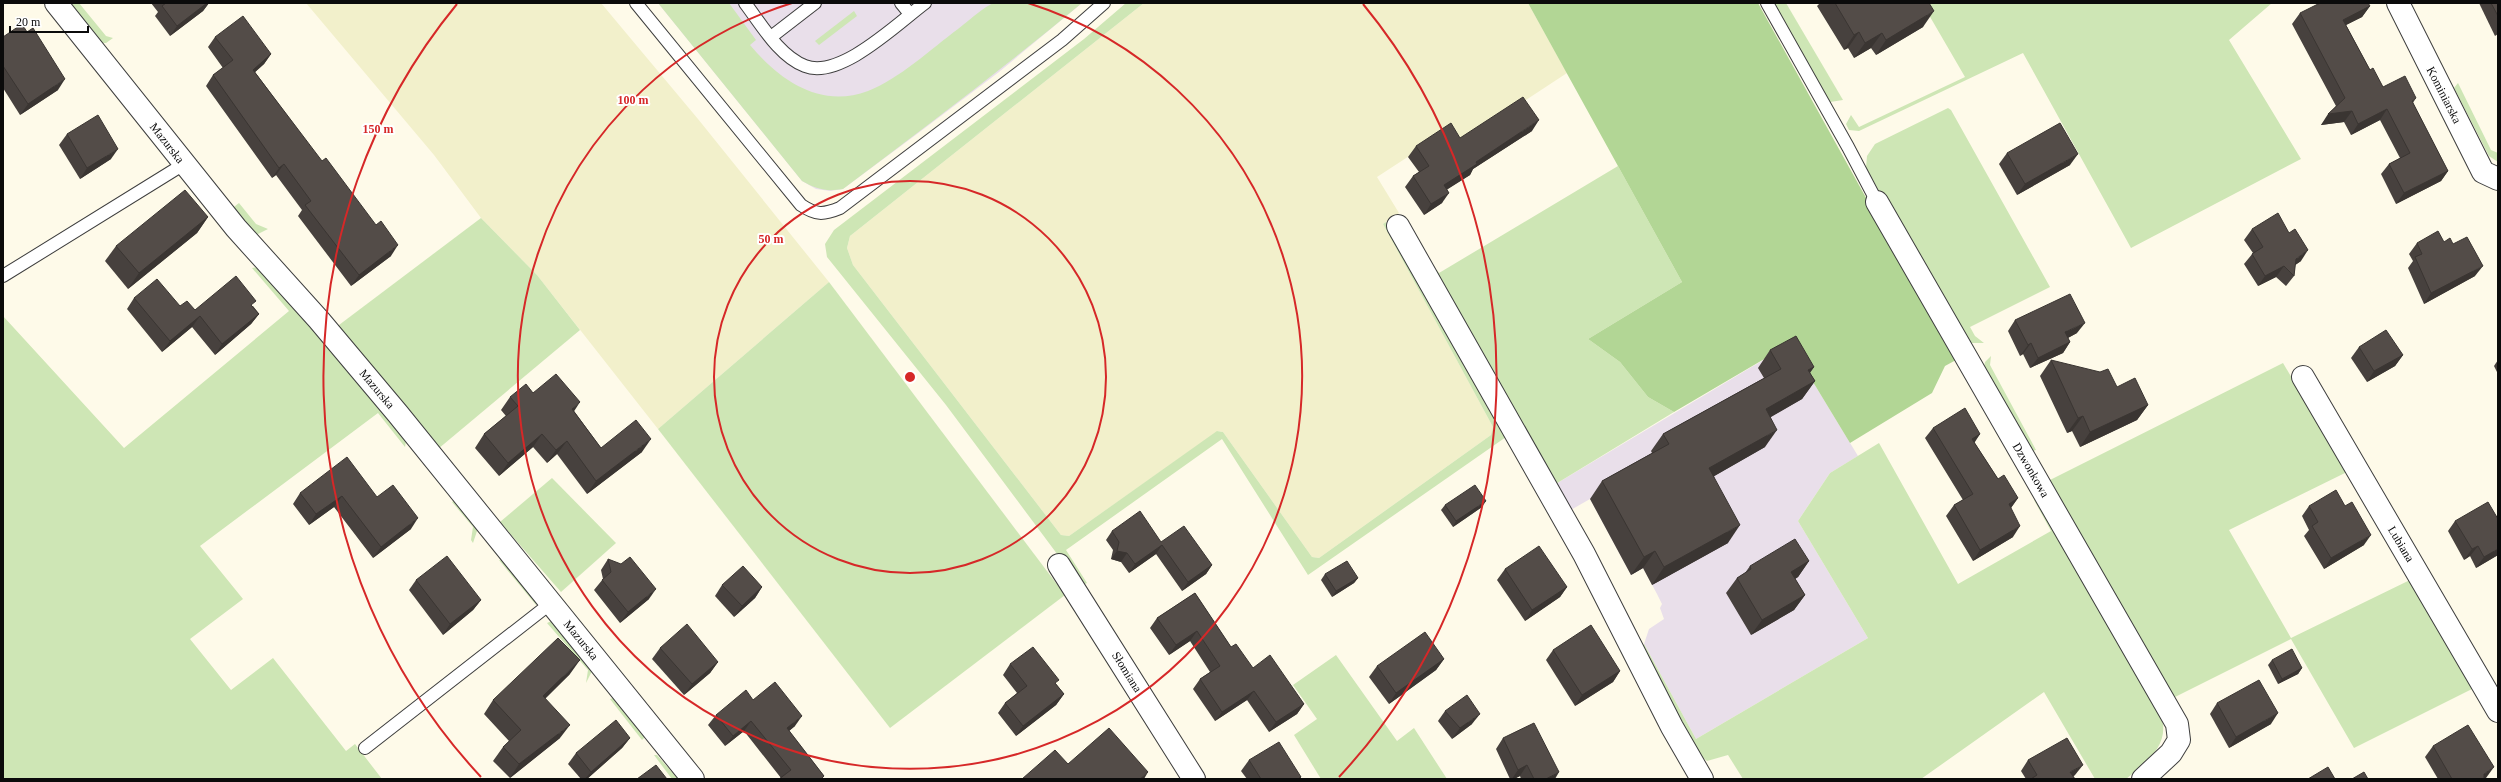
<svg xmlns="http://www.w3.org/2000/svg" width="2501" height="782" font-family="'Times New Roman',serif">
  <style>
    .industrial { fill: #e9dfea }
    .farmland { fill: #f2f0cb }
    .green { fill: #cee6b5 }
    .forest { fill: #b2d695 }
    .lines { fill: none; stroke-linecap: round; stroke-linejoin: round }
    .lane-casing { stroke: #3e3e3e; stroke-width: 14 }
    .street-casing { stroke: #3e3e3e; stroke-width: 24 }
    .lane { stroke: #fff; stroke-width: 12 }
    .street { stroke: #fff; stroke-width: 22 }
    .wall { fill: #47413e }
    .shaded-wall { fill: #3a3532 }
    .building { fill: #534c48; stroke: #3a3532 }
    .ring { fill: none; stroke: #d62828; stroke-width: 2 }
    .labels { text-anchor: middle; dominant-baseline: central; stroke-width: 4; stroke-linejoin: round; paint-order: stroke }
    .street-label { font-size: 12px; fill: #0b0b0b; stroke: #fff }
    .centre { fill: #d62828; stroke: #fff; stroke-width: 2 }
    .ring-label { font-size: 12px; text-anchor: middle; font-weight: bold; fill: #d62828; stroke: #fff; stroke-width: 4; stroke-linejoin: round; paint-order: stroke }
  </style>
  <rect width="100%" height="100%" fill="#fefae9"/>
  <g class="industrial">
    <polygon points="658,3 1082,3 999,72 917,134 843,189 830,191 816,189 802,181"/>
    <polygon points="1790,344 1858,456 1830,473 1798,521 1868,638 1696,739 1644,644 1649,629 1664,619 1660,608 1662,604 1657,594 1643,568 1631,575 1590,499 1569,511 1554,485"/>
  </g>
  <g class="farmland">
    <polygon points="306,3 601,3 698,119 829,282 658,429 537,275 481,218 434,155"/>
    <polygon points="1144,3 1528,3 1567,73 1459,144 1443,134 1377,177 1399,213 1383,224 1493,427 1491,435 1319,558 1312,557 1223,432 1218,431 1069,536 1061,535 853,265 847,248 850,236"/>
  </g>
  <g class="green">
    <polygon points="71,3 79,3 106,36 113,38 106,43 102,43"/>
    <path d="M658,3h71l27,37 -6,5c29,35 70,64 118,46 31,-12 63,-42 90,-62 8,-6 28,-24 36,-26 8,-1 17,0 25,0 21,0 42,0 63,0 -78,65 -158,125 -239,186 -17,3 -27,0 -41,-8z"/>
    <polygon points="1126,3 1144,3 850,236 847,248 853,265 1061,535 1069,536 1217,431 1223,432 1312,557 1319,558 1491,435 1493,427 1383,224 1386,222 1506,437 1308,575 1222,439 1066,550 1087,583 1081,586 946,405 827,257 825,244 834,230 1084,39"/>
    <polygon points="1773,3 1786,3 1843,100 1830,102"/>
    <polygon points="1922,3 2272,3 2229,40 2301,159 2131,248 2023,53 1859,131 1849,130 1846,124 1851,115 1859,127 1965,77"/>
    <polygon points="854,11 857,16 819,45 815,41"/>
    <polygon points="2458,83 2491,150 2498,153 2498,162 2489,156 2454,88"/>
    <polygon points="1948,108 1951,110 2050,287 1970,327 1975,336 1984,343 1966,343 1866,168 1867,156 1875,144"/>
    <polygon points="1618,166 1682,282 1588,339 1620,362 1648,397 1674,412 1554,485 1437,279 1437,270 1439,273"/>
    <polygon points="239,203 256,224 268,229 256,235 230,210"/>
    <polygon points="481,218 537,275 580,330 438,449 335,328"/>
    <polygon points="258,267 268,276 406,441 405,447 378,413 200,546 243,599 190,639 231,690 273,658 346,751 355,744 382,779 3,779 3,316 124,448 289,311 252,268"/>
    <polygon points="829,282 1065,595 890,728 658,429"/>
    <polygon points="1991,356 1990,365 2036,450 2029,452 1983,372 1985,362"/>
    <polygon points="2283,363 2347,472 2229,530 2291,638 2410,580 2488,705 2486,712 2472,689 2354,748 2291,639 2173,698 2048,481"/>
    <path d="M1879,443l79,141 93,-53 -17,-31 8,2 112,202c3,6 8,14 9,20 3,25 -20,41 -37,55h-31l-51,-87 -123,87h-178l-15,-24 -21,6 -12,-10 -55,-99 4,-8 52,95 172,-101 -70,-117 32,-48z"/>
    <polygon points="552,478 616,543 561,592 500,522"/>
    <polygon points="455,500 478,528 473,543 471,540 473,527 452,502"/>
    <polygon points="499,560 505,561 538,601 536,605"/>
    <polygon points="554,620 594,667 586,683 588,670 547,623"/>
    <polygon points="1336,655 1397,741 1414,728 1447,779 1321,779 1294,735 1317,719 1293,685"/>
    <polygon points="616,697 645,737 642,740 610,699"/>
    <polygon points="654,755 657,755 671,771 684,779 672,779"/>
  </g>
  <polygon class="forest" points="1528,3 1758,3 1956,360 1945,366 1932,393 1850,443 1790,344 1674,412 1648,397 1620,362 1588,339 1682,282"/>
  <g class="lines">
    <g class="lane-casing">
      <g id="lane">
        <path d="M636,3l165,202c15,10 22,10 39,3l222,-168 42,-37"/>
        <path d="M745,3c16,21 34,53 60,63 35,14 93,-43 120,-63"/>
        <polyline points="901,3 910,14"/>
        <polyline points="1767,3 1848,147 1877,202"/>
        <polyline points="771,37 815,3"/>
        <polyline points="3,276 184,164"/>
        <polyline points="365,748 551,603"/>
      </g>
    </g>
    <g class="street-casing">
      <g id="street">
        <polyline points="56,3 236,228 319,320 398,414 693,779"/>
        <polyline points="2398,3 2483,172 2498,179"/>
        <polyline points="1877,202 2177,724 2179,740 2171,753 2143,779"/>
        <polyline points="1398,226 1584,554 1672,727 1702,779"/>
        <polyline points="2303,377 2498,711"/>
        <polyline points="1059,565 1194,779"/>
      </g>
    </g>
    <use href="#lane" class="lane"/>
    <use href="#street" class="street"/>
  </g>
  <g class="wall">
    <polygon points="151,3 209,3 203,11 170,36 155,16 158,12"/>
    <polygon points="1820,3 1929,3 1923,27 1876,55 1871,48 1854,58 1848,48 1844,50 1817,6"/>
    <polygon points="2479,3 2498,3 2498,34 2495,36"/>
    <polygon points="2370,6 2362,17 2346,25 2370,70 2383,87 2413,103 2448,171 2441,181 2396,204 2381,174 2389,164 2400,158 2380,120 2351,135 2344,122 2321,125 2336,106 2292,24 2300,13"/>
    <polygon points="3,37 58,90 20,115 3,88"/>
    <polygon points="215,37 271,54 264,64 255,72 391,256 351,286 298,216 302,210 276,175 272,178 206,86 213,75 223,68 208,47"/>
    <polygon points="1532,131 1473,169 1470,175 1447,189 1442,203 1424,215 1405,187 1413,176 1419,172 1408,157 1416,146 1460,138"/>
    <polygon points="67,134 111,159 80,179 59,145"/>
    <polygon points="2007,153 2070,165 2017,195 1999,164"/>
    <polygon points="208,217 197,233 128,289 105,261 116,246"/>
    <polygon points="2252,229 2301,261 2295,265 2294,276 2286,286 2276,277 2258,286 2244,264 2253,253 2244,240"/>
    <polygon points="2444,242 2453,244 2475,276 2424,304 2408,268 2413,261 2409,254 2417,243"/>
    <polygon points="134,298 195,310 253,306 259,314 251,324 215,355 192,327 162,352 127,309"/>
    <polygon points="2015,320 2077,333 2068,338 2070,342 2063,353 2030,368 2023,354 2020,356 2008,331"/>
    <polygon points="2359,347 2403,355 2395,366 2367,382 2351,358"/>
    <polygon points="1770,350 1814,367 1810,373 1815,381 1802,399 1770,417 1765,447 1714,476 1728,543 1652,585 1643,568 1631,575 1590,499 1602,481 1652,453 1651,451 1663,434 1764,378 1758,368"/>
    <polygon points="2051,360 2117,387 2148,405 2137,420 2080,447 2072,431 2067,433 2040,376"/>
    <polygon points="2498,360 2498,374 2494,366"/>
    <polygon points="533,393 574,411 601,448 642,452 587,494 557,454 547,463 533,447 499,476 475,448 484,434 506,416 501,410 510,397"/>
    <polygon points="1933,428 1980,434 1974,442 1998,479 2018,498 2011,508 2013,537 1973,561 1946,516 1954,505 1963,500 1925,438"/>
    <polygon points="300,493 377,497 411,529 373,558 334,507 309,525 293,504"/>
    <polygon points="1445,505 1482,507 1453,527 1441,510"/>
    <polygon points="2309,506 2364,545 2324,569 2304,536 2309,530 2302,516"/>
    <polygon points="2455,521 2498,555 2476,568 2470,556 2464,560 2448,531"/>
    <polygon points="1112,531 1161,542 1212,565 1206,574 1182,591 1156,554 1129,573 1121,562 1111,559 1113,550 1106,540"/>
    <polygon points="608,559 649,599 620,623 594,590 603,579 601,570"/>
    <polygon points="1809,561 1798,577 1795,579 1805,595 1794,610 1751,635 1726,593 1737,578 1745,573 1750,566"/>
    <polygon points="1505,569 1567,587 1560,597 1525,621 1497,580"/>
    <polygon points="1325,574 1358,578 1354,583 1332,597 1321,580"/>
    <polygon points="416,580 481,600 473,610 443,635 409,590"/>
    <polygon points="722,585 762,587 755,598 734,617 715,596"/>
    <polygon points="1195,593 1231,647 1253,668 1304,704 1297,714 1269,732 1247,700 1215,721 1193,689 1200,679 1210,672 1190,641 1169,655 1150,628 1157,618"/>
    <polygon points="660,648 718,662 710,673 684,695 652,659"/>
    <polygon points="1553,650 1620,671 1613,682 1575,706 1546,660"/>
    <polygon points="1444,659 1436,670 1389,704 1369,677 1377,666"/>
    <polygon points="2272,660 2302,668 2298,674 2278,684 2268,665"/>
    <polygon points="1010,664 1056,684 1064,694 1056,705 1016,736 998,713 1005,703 1017,693 1003,675"/>
    <polygon points="570,674 545,699 560,738 510,778 493,761 503,747 509,741 484,714 493,700"/>
    <polygon points="753,700 795,726 789,731 824,776 822,779 779,779 781,778 744,731 725,746 708,725 716,715"/>
    <polygon points="2217,703 2271,724 2229,748 2210,714"/>
    <polygon points="1445,711 1472,724 1452,739 1438,721"/>
    <polygon points="630,738 622,748 587,779 581,779 568,764 576,753"/>
    <polygon points="1503,738 1555,779 1521,779 1520,776 1514,779 1510,779 1496,749"/>
    <polygon points="2433,746 2486,778 2485,779 2438,779 2425,757"/>
    <polygon points="1249,760 1301,777 1300,779 1247,779 1241,771"/>
    <polygon points="2028,760 2075,775 2073,776 2075,779 2026,779 2021,771"/>
  </g>
  <g class="shaded-wall">
    <polygon points="207,3 209,3 203,11 170,36 177,26"/>
    <polygon points="2370,6 2362,17 2336,30 2343,20"/>
    <polygon points="1934,11 1923,27 1876,55 1886,40"/>
    <polygon points="1859,32 1848,48 1844,50 1854,35"/>
    <polygon points="1882,33 1871,48 1854,58 1865,43"/>
    <polygon points="271,54 264,64 246,80 253,70"/>
    <polygon points="65,79 58,90 20,115 28,104"/>
    <polygon points="2416,98 2409,109 2412,101"/>
    <polygon points="2387,109 2380,120 2351,135 2358,124"/>
    <polygon points="2352,111 2344,122 2321,125 2328,114"/>
    <polygon points="1539,120 1532,131 1473,169 1470,175 1437,196 1444,185 1476,162"/>
    <polygon points="118,149 111,159 80,179 87,168"/>
    <polygon points="2078,154 2070,165 2017,195 2025,184"/>
    <polygon points="284,164 276,175 272,178 279,168"/>
    <polygon points="2448,171 2441,181 2396,204 2404,193"/>
    <polygon points="1449,193 1442,203 1424,215 1431,204"/>
    <polygon points="208,217 197,233 128,289 139,273"/>
    <polygon points="398,245 391,256 351,286 359,275"/>
    <polygon points="2308,250 2301,261 2288,270 2296,259"/>
    <polygon points="2284,266 2276,277 2258,286 2265,276"/>
    <polygon points="2483,266 2475,276 2424,304 2431,293"/>
    <polygon points="259,314 251,324 215,355 222,344"/>
    <polygon points="200,316 192,327 162,352 170,341"/>
    <polygon points="2085,323 2077,333 2058,343 2065,332"/>
    <polygon points="2070,342 2063,353 2030,368 2038,358"/>
    <polygon points="2031,343 2023,354 2020,356 2028,345"/>
    <polygon points="2403,355 2395,366 2367,382 2374,371"/>
    <polygon points="1814,367 1801,384 1808,370"/>
    <polygon points="1815,381 1802,399 1754,427 1766,409"/>
    <polygon points="580,402 571,416 572,409"/>
    <polygon points="2148,405 2137,420 2080,447 2090,432"/>
    <polygon points="2083,416 2072,431 2067,433 2078,418"/>
    <polygon points="1777,430 1765,447 1697,486 1709,468"/>
    <polygon points="542,434 533,447 499,476 508,463"/>
    <polygon points="1980,434 1973,445 1972,439"/>
    <polygon points="651,439 642,452 587,494 596,481"/>
    <polygon points="567,441 557,454 547,463 556,450"/>
    <polygon points="342,496 334,507 309,525 316,514"/>
    <polygon points="2018,498 2010,509 2009,504"/>
    <polygon points="1486,501 1482,507 1453,527 1456,521"/>
    <polygon points="418,518 411,529 373,558 381,547"/>
    <polygon points="1740,525 1728,543 1652,585 1664,567"/>
    <polygon points="2020,526 2013,537 1973,561 1980,550"/>
    <polygon points="2371,535 2364,545 2324,569 2331,558"/>
    <polygon points="1162,545 1156,554 1129,573 1135,564"/>
    <polygon points="2478,546 2470,556 2464,560 2472,549"/>
    <polygon points="2498,549 2498,555 2476,568 2484,557"/>
    <polygon points="1117,551 1127,553 1121,562 1111,559"/>
    <polygon points="1655,551 1643,568 1631,575 1644,557"/>
    <polygon points="1809,561 1798,577 1780,588 1791,572"/>
    <polygon points="1212,565 1206,574 1182,591 1188,582"/>
    <polygon points="1358,578 1354,583 1332,597 1336,591"/>
    <polygon points="762,587 755,598 734,617 742,606"/>
    <polygon points="1567,587 1560,597 1525,621 1532,610"/>
    <polygon points="656,589 649,599 620,623 628,612"/>
    <polygon points="1805,595 1794,610 1751,635 1762,620"/>
    <polygon points="481,600 473,610 443,635 450,624"/>
    <polygon points="1197,631 1190,641 1169,655 1176,645"/>
    <polygon points="1444,659 1436,670 1389,704 1396,693"/>
    <polygon points="580,660 570,674 533,710 543,696"/>
    <polygon points="718,662 710,673 684,695 692,684"/>
    <polygon points="2302,668 2298,674 2278,684 2282,679"/>
    <polygon points="1620,671 1613,682 1575,706 1582,695"/>
    <polygon points="1254,691 1247,700 1215,721 1222,712"/>
    <polygon points="1064,694 1056,705 1016,736 1023,726"/>
    <polygon points="1304,704 1297,714 1269,732 1276,722"/>
    <polygon points="2278,713 2271,724 2229,748 2236,737"/>
    <polygon points="1480,714 1472,724 1452,739 1460,728"/>
    <polygon points="802,716 795,726 779,739 787,728"/>
    <polygon points="751,721 744,731 725,746 733,736"/>
    <polygon points="570,725 560,738 510,778 519,764"/>
    <polygon points="630,738 622,748 587,779 585,779 591,772"/>
    <polygon points="1527,765 1520,776 1514,779 1512,779 1518,770"/>
    <polygon points="2083,765 2075,775 2069,779 2070,772"/>
    <polygon points="2494,767 2486,778 2485,779 2480,779 2484,774"/>
    <polygon points="1148,772 1144,779 1140,779"/>
    <polygon points="1559,772 1555,779 1546,779"/>
  </g>
  <g class="building">
    <polygon points="166,3 207,3 177,26 162,6"/>
    <polygon points="1835,3 1929,3 1934,11 1886,40 1882,33 1865,43 1859,32 1854,35"/>
    <polygon points="2320,3 2368,3 2370,6 2343,20 2370,70 2373,68 2383,87 2405,76 2416,98 2412,101 2448,171 2404,193 2389,164 2410,153 2387,109 2358,124 2352,111 2328,114 2345,98 2300,13"/>
    <polygon points="2491,3 2498,3 2498,16"/>
    <polygon points="243,16 271,54 253,70 322,161 326,158 376,225 381,221 398,245 359,275 305,205 311,201 284,164 279,168 213,75 233,60 215,37"/>
    <polygon points="22,24 27,32 33,28 65,79 28,104 3,66 3,37"/>
    <polygon points="1523,97 1539,120 1476,162 1477,164 1444,185 1449,193 1431,204 1413,176 1429,166 1416,146 1451,123 1460,138"/>
    <polygon points="98,115 118,149 87,168 67,134"/>
    <polygon points="2060,123 2078,154 2025,184 2007,153"/>
    <polygon points="185,190 208,217 139,273 116,246"/>
    <polygon points="2278,213 2289,233 2295,229 2308,250 2296,259 2294,276 2284,266 2265,276 2252,254 2263,247 2252,229"/>
    <polygon points="2438,231 2444,242 2450,238 2453,244 2467,237 2483,266 2431,293 2415,257 2422,254 2417,243"/>
    <polygon points="236,276 256,301 251,305 259,314 222,344 200,316 170,341 134,298 157,279 180,306 187,301 195,310"/>
    <polygon points="2070,294 2085,323 2065,332 2070,342 2038,358 2031,343 2028,345 2015,320"/>
    <polygon points="2386,330 2403,355 2374,371 2359,347"/>
    <polygon points="1796,336 1814,367 1808,370 1815,381 1766,409 1777,430 1709,468 1740,525 1664,567 1655,551 1644,557 1602,481 1669,444 1663,434 1781,369 1770,350"/>
    <polygon points="2051,360 2100,372 2108,369 2117,387 2135,378 2148,405 2090,432 2083,416 2078,418"/>
    <polygon points="556,374 580,402 572,409 601,448 636,420 651,439 596,481 567,441 556,450 542,434 508,463 484,434 518,406 510,397 526,384 533,393"/>
    <polygon points="1965,408 1980,434 1972,439 1998,479 2004,475 2018,498 2009,504 2020,526 1980,550 1954,505 1973,494 1933,428"/>
    <polygon points="347,457 377,497 393,485 418,518 381,547 342,496 316,514 300,493"/>
    <polygon points="1475,485 1486,501 1456,521 1445,505"/>
    <polygon points="2336,490 2345,506 2352,502 2371,535 2331,558 2312,526 2318,522 2309,506"/>
    <polygon points="2488,502 2498,519 2498,549 2484,557 2478,546 2472,549 2455,521"/>
    <polygon points="1140,511 1161,542 1184,526 1212,565 1188,582 1162,545 1135,564 1127,553 1117,551 1119,542 1112,531"/>
    <polygon points="1795,539 1809,561 1791,572 1805,595 1762,620 1737,578 1751,569 1750,566"/>
    <polygon points="1539,546 1567,587 1532,610 1505,569"/>
    <polygon points="447,556 481,600 450,624 416,580"/>
    <polygon points="630,557 656,589 628,612 602,580 611,572 608,559 621,564"/>
    <polygon points="1347,561 1358,578 1336,591 1325,574"/>
    <polygon points="743,566 762,587 742,606 722,585"/>
    <polygon points="1195,593 1231,647 1236,644 1253,668 1270,655 1304,704 1276,722 1254,691 1222,712 1200,679 1220,666 1197,631 1176,645 1157,618"/>
    <polygon points="687,624 718,662 692,684 660,648"/>
    <polygon points="1591,625 1620,671 1582,695 1553,650"/>
    <polygon points="1425,632 1444,659 1396,693 1377,666"/>
    <polygon points="558,638 580,660 543,696 570,725 519,764 503,747 521,730 493,700"/>
    <polygon points="1033,647 1059,680 1055,683 1064,694 1023,726 1005,703 1027,686 1010,664"/>
    <polygon points="2292,649 2302,668 2282,679 2272,660"/>
    <polygon points="2259,680 2278,713 2236,737 2217,703"/>
    <polygon points="775,682 802,716 787,728 824,776 821,779 779,779 791,770 751,721 733,736 716,715 746,690 753,700"/>
    <polygon points="1467,695 1480,714 1460,728 1445,711"/>
    <polygon points="616,720 630,738 591,772 576,753"/>
    <polygon points="1534,723 1559,772 1546,779 1534,779 1527,765 1518,770 1503,738"/>
    <polygon points="2468,725 2494,767 2484,774 2484,779 2452,779 2433,746"/>
    <polygon points="1109,728 1148,772 1140,779 1022,779 1055,750 1068,764"/>
    <polygon points="2067,738 2083,765 2070,772 2075,779 2031,779 2037,775 2028,760"/>
    <polygon points="1279,742 1301,777 1298,779 1261,779 1249,760"/>
    <polygon points="656,765 667,779 637,779"/>
    <polygon points="2328,767 2335,779 2308,779"/>
    <polygon points="2364,772 2368,779 2352,779"/>
  </g>
  <g class="ring">
    <circle cx="910" cy="377" r="196"/>
    <path d="M1028 3A392 392 0 1 1 792 3"/>
    <path d="M481 777A587 587 0 0 1 457 4M1363 4A587 587 0 0 1 1339 777"/>
  </g>
  <g class="labels">
    <g class="street-label">
      <text transform="translate(2444 95) rotate(63)">Kominiarska</text>
      <text transform="translate(167 143) rotate(52)">Mazurska</text>
      <text transform="translate(377 389) rotate(50)">Mazurska</text>
      <text transform="translate(2031 470) rotate(60)">Dzwonkowa</text>
      <text transform="translate(2401 544) rotate(59)">Lubiana</text>
      <text transform="translate(581 640) rotate(51)">Mazurska</text>
      <text transform="translate(1127 672) rotate(58)">Słomiana</text>
    </g>
  </g>
  <circle cx="910" cy="377" r="6" class="centre"/>
  <g class="ring-label">
    <text x="633" y="104">100 m</text>
    <text x="378" y="133">150 m</text>
    <text x="771" y="243">50 m</text>
  </g>
  <rect width="2501" height="782" fill="none" stroke="#0b0b0b" stroke-width="8"/>
  <path d="M10 26v6h78v-6" fill="none" stroke="#0b0b0b" stroke-width="2"/>
  <text x="16" y="26" font-size="12" fill="#0b0b0b" stroke="#ffffff" stroke-width="3" paint-order="stroke">20 m</text>
</svg>
